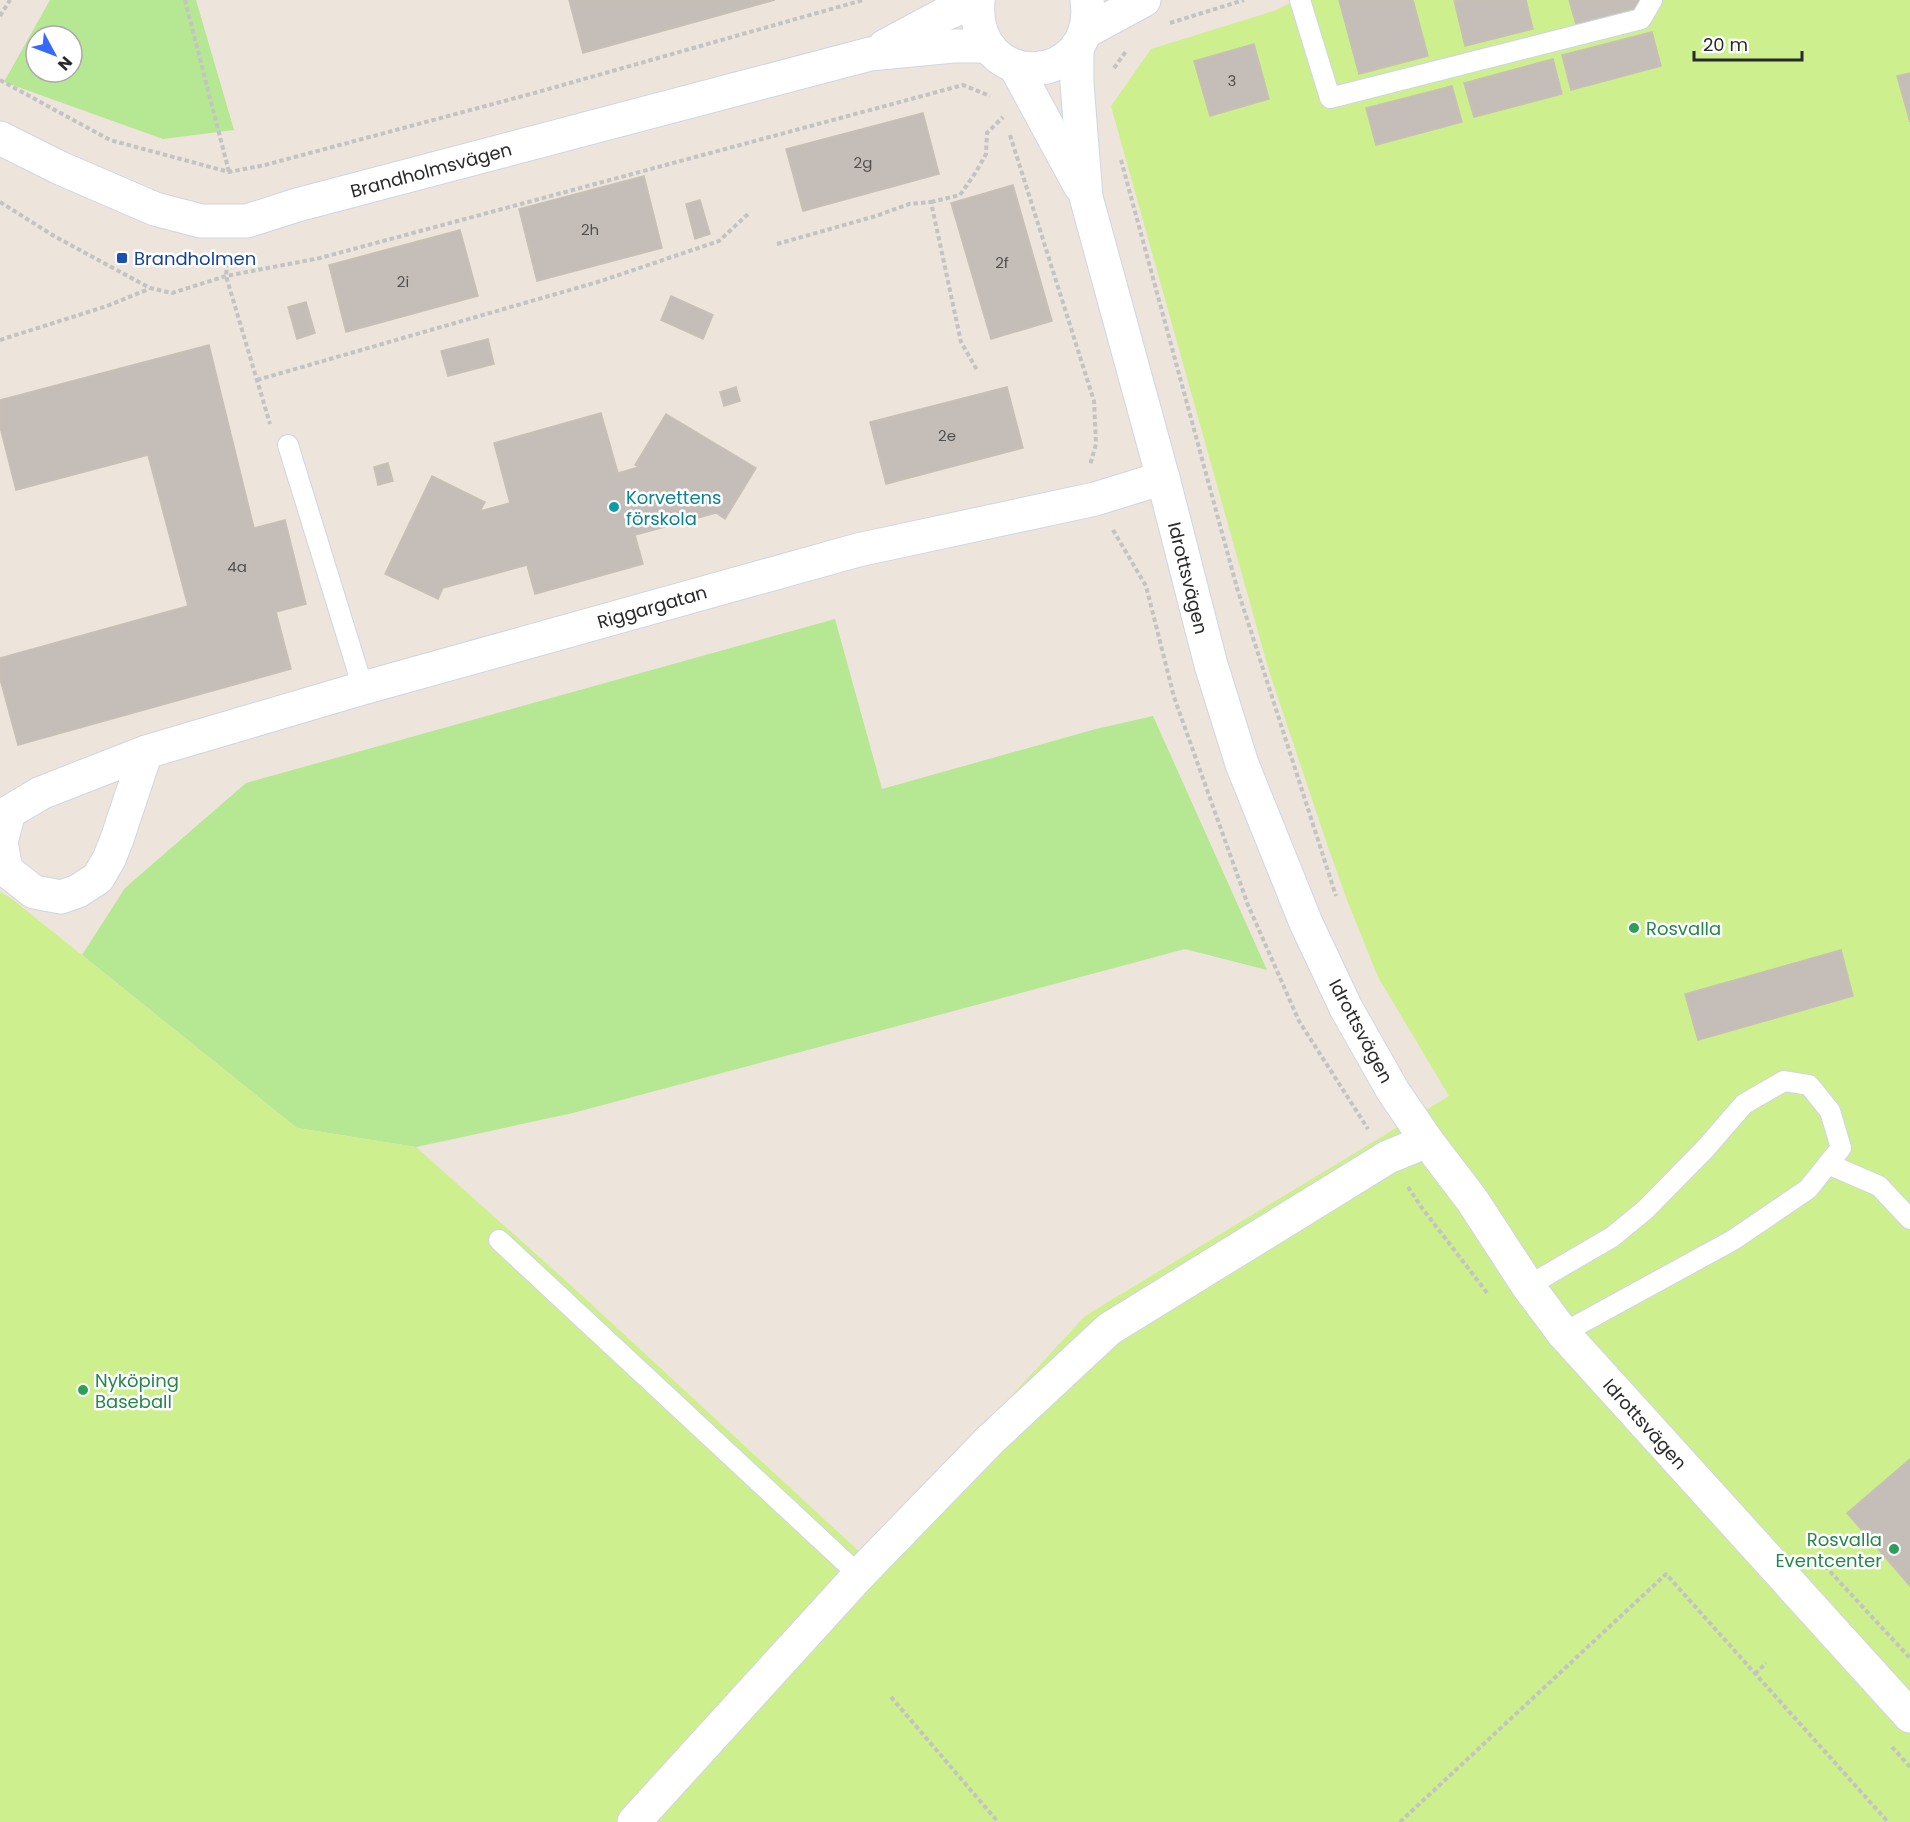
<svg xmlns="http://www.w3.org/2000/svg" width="1910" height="1822" font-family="Poppins,sans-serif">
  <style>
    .green { fill: #b6e793; fill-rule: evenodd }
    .pitch { fill: #cdef8e }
    .building { fill: #c5beb8; stroke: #c8c0b4; stroke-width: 1.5 }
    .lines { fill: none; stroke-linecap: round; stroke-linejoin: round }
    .lane-casing { stroke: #d0d5e4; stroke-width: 22 }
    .street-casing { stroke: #d0d5e4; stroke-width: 35 }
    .path { stroke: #c3c3c3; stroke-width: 4; stroke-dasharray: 4.5 3; stroke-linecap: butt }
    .lane { stroke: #fff; stroke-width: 20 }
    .street { stroke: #fff; stroke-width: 33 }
    .transit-dot { fill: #1a4fb4; stroke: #fff; stroke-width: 2 }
    .culture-dot { fill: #0f9aa8; stroke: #fff; stroke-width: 2 }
    .leisure-dot { fill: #2e9e5b; stroke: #fff; stroke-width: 2 }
    .labels { text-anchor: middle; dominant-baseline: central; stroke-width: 5; stroke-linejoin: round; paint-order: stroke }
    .number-label { font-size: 15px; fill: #514f4e }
    .street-label { font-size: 18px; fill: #2a2a2a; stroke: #fff }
    .transit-label { font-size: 18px; fill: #164399; stroke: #fff; text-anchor: start }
    .culture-label { font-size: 18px; fill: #0d838f; stroke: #fff; text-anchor: start }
    .leisure-label { font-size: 18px; fill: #27864d; stroke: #fff; text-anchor: start }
  </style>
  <rect width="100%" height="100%" fill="#ede4db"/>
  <g class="green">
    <path d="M50,0h146l38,130 -71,9 -159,-57zM36,36h36v36h-36z"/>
    <polygon points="835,619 882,789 1096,729 1153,716 1267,970 1185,949 573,1113 416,1147 297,1128 82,955 125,888 246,783"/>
  </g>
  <polygon class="pitch" points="1296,0 1910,0 1910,1822 0,1822 0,892 12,899 297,1128 416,1147 565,1280 864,1556 1085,1316 1449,1096 1378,977 1347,900 1327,844 1269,671 1111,106 1151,49 1274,11"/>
  <g class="building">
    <polygon points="569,0 775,0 583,53"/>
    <polygon points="1339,0 1413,0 1428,56 1359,74"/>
    <polygon points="1454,0 1526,0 1533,29 1465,46"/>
    <polygon points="1569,0 1643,0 1645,6 1576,24"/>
    <polygon points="1652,32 1661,66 1571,90 1562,55"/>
    <polygon points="1254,44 1269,99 1210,116 1194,61"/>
    <polygon points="1553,59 1562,94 1474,117 1464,83"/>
    <polygon points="1910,73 1910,122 1897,76"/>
    <polygon points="1452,86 1462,122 1376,145 1366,108"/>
    <polygon points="923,113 939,174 803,211 786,149"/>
    <polygon points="644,176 662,248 537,281 519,209"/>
    <polygon points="1013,185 1052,321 991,339 951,203"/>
    <polygon points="700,200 710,234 695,239 686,204"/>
    <polygon points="460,230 478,296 346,332 329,265"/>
    <polygon points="671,296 713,315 703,339 661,320"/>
    <polygon points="306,302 315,333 297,339 288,307"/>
    <polygon points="488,339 494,364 448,376 441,351"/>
    <polygon points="209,345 254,528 285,520 306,604 276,612 291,669 18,745 0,679 0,658 188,606 148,455 16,490 0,427 0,400"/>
    <polygon points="736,387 740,401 724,406 720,392"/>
    <polygon points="1007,387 1023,448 886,484 870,422"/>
    <polygon points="601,413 618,473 639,467 635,465 666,414 756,468 725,519 716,513 635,535 643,564 535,594 527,565 443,588 438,599 385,574 432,476 485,502 480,511 510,503 494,443"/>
    <polygon points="388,463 393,481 378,485 374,467"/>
    <polygon points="1841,950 1853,996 1698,1040 1685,994"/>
    <polygon points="1910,1459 1910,1586 1847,1513"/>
  </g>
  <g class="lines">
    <g class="lane-casing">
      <g id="lane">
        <polyline points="1300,0 1330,98 1641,19 1652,0"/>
        <polyline points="288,445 363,688"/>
        <polyline points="1828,1164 1879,1186 1910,1219"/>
        <polyline points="499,1240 859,1575"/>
        <polyline points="1528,1286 1612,1237 1645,1210 1705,1149 1744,1104 1784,1081 1809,1085 1830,1111 1841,1148 1808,1189 1733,1240 1563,1333"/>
      </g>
    </g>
    <g class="street-casing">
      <g id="street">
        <path d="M978,0c-8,94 121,89 109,0"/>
        <polyline points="1085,32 1144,0"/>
        <polyline points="885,46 945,14 978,0"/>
        <polyline points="1077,47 1077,84 1086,197 1163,478 1211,665 1242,764 1306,923 1346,1008 1393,1091 1427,1141 1472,1200 1528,1286 1563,1333 1910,1716"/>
        <polyline points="1015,66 1080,186"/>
        <polyline points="0,138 60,168 155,209 201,221 247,221 297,205 870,54 953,46 987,46"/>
        <polyline points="146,752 117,839 109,859 98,878 78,891 61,897 34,892 6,870 1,842 9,812 41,793 146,752 363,688 858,550 1095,499 1163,478"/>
        <polyline points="634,1822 859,1575 990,1440 1109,1329 1388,1157 1427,1141"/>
      </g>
    </g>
    <g class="path">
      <polyline points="185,0 229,172"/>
      <polyline points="0,16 10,0"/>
      <polyline points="1170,23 1244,0"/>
      <polyline points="1114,68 1127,50"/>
      <polyline points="0,80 110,140 229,172 265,165 538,92 863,0"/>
      <polyline points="1010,135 1094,401 1096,444 1090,465"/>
      <polyline points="1121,160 1237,588 1336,896"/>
      <polyline points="0,202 54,236 150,288 172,293 226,276 320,258 963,85 990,96"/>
      <polyline points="931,202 960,195 976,172 986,154 987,133 1003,117"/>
      <polyline points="777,244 876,216 909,204 931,202 961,342 977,370"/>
      <polyline points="228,255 226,276 270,424"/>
      <polyline points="0,340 107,306 149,289"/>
      <polyline points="257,380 601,281 719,241 748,214"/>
      <polyline points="1113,530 1146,586 1174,697 1248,905 1299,1021 1368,1129"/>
      <polyline points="1408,1187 1422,1208 1488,1294"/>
      <polyline points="1825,1566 1910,1658"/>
      <polyline points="1755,1674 1766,1663"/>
      <polyline points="891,1697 998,1822"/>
      <polyline points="1892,1747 1910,1767"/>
      <polyline points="1400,1822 1666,1574 1888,1822"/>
    </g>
    <use href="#lane" class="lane"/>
    <use href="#street" class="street"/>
  </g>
  <rect class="transit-dot" x="116" y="252" width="12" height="12" rx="3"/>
  <circle class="culture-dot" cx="614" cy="507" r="6"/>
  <g class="leisure-dot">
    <circle cx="1634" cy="928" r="6"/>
    <circle cx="83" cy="1390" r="6"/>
    <circle cx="1894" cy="1549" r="6"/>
  </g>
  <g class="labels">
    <g class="number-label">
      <text x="1232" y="80">3</text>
      <text x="863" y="162">2g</text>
      <text x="590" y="229">2h</text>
      <text x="1002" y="262">2f</text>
      <text x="403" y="281">2i</text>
      <text x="947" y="435">2e</text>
      <text x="237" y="566">4a</text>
    </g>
    <g class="street-label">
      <text transform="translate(431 170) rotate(-15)">Brandholmsvägen</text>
      <text transform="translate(1188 578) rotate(76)">Idrottsvägen</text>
      <text transform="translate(652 607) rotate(-16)">Riggargatan</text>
      <text transform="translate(1361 1031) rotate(62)">Idrottsvägen</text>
      <text transform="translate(1645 1424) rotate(48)">Idrottsvägen</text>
    </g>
    <g class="transit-label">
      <text x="134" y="258">Brandholmen</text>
    </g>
    <g class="culture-label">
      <text x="626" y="497">Korvettens<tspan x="626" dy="21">förskola</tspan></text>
    </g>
    <g class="leisure-label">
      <text x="1646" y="928">Rosvalla</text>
      <text x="95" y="1380">Nyköping<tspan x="95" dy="21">Baseball</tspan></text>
      <text x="1882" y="1539" text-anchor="end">Rosvalla<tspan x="1882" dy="21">Eventcenter</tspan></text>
    </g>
  </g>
  <g transform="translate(54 54) rotate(131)"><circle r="28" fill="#ffffff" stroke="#aaaaaa" stroke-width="1.5"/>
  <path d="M0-4.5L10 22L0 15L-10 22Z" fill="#366aff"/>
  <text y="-9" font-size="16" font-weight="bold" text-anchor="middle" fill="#2a2a2a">N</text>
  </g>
  <path d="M1694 51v9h108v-9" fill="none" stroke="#2a2a2a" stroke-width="3"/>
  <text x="1703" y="51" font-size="18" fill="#2a2a2a" stroke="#ffffff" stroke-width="4.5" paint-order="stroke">20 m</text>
</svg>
